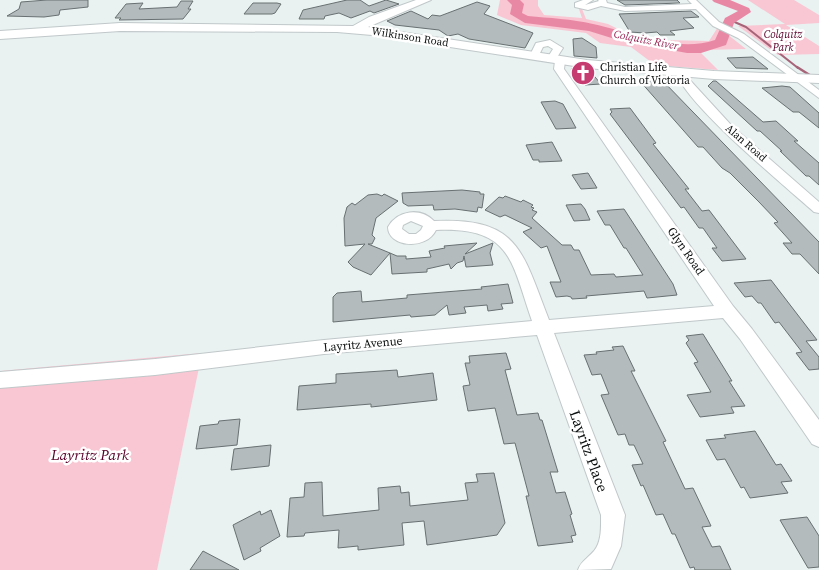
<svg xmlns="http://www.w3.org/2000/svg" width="819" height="570" font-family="'Source Serif 4',serif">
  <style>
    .green { fill: #f9c6d3 }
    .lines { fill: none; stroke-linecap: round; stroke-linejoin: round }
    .stream-far1 { stroke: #a76479; stroke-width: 2 }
    .stream { stroke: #a76479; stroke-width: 2.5 }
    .river { fill: #e988a5; fill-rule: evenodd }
    .building { fill: #b4bbbc; stroke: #697071 }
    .street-casing { stroke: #c1c8c9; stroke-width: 2 }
    .secondary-casing { stroke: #c1c8c9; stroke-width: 2 }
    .street { fill: #fff; fill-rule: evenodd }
    .secondary { fill: #fff; fill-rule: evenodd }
    .labels { text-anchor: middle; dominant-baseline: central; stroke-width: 5; stroke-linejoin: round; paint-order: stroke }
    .far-park-label { font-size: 11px; font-style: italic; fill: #570028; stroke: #fff }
    .far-street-label { font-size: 11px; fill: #0e1111; stroke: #fff }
    .far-water-label { font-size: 11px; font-style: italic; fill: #962552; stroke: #fff }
    .far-poi-label { font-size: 11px; fill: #0e1111; stroke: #fff; text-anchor: start }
    .street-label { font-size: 12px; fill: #0e1111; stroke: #fff }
    .near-street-label { font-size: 15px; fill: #0e1111; stroke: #fff }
    .near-park-label { font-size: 15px; font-style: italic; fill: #570028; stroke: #fff }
  </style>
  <rect width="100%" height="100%" fill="#e9f1f1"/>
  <g class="green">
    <polygon points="500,0 538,0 538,6 544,15 582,18 579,9 582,9 586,19 608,24 626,33 662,40 709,41 718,27 746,49 698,50 718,70 655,65 631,47 600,43 586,33 521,25 497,15"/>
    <polygon points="748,0 794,0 819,15 819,23 786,25 819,46 819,54 778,55 738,26 785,24"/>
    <polygon points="202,353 157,570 0,570 0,371"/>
  </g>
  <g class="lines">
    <polyline class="stream-far1" points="730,20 746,27 798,68"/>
    <polyline class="stream" points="797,67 819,81"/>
    <path class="river" d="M507,0h13l4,4 -2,9 6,3c21,2 44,3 65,8 39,8 83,29 122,16l10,-22 13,-7 -24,-9 -2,-2h18l19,8 2,4 -17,11 -8,22 -25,8h-14l-69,-13 -29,-9 -64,-8 -15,-9 2,-9z"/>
  </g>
  <g class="building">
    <polygon points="47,0 88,0 88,7 60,10 59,15 44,17 7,16 19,9 21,2"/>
    <polygon points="347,0 360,0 369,6 386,0 399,4 374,13 370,11 351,18 339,13 325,16 324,19 299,19 303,10"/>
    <polygon points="617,0 677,0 680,3 625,5"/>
    <polygon points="181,1 193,1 188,9 191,9 183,19 119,20 121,18 115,18 126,4 143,3 139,9 177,7"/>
    <polygon points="477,2 490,6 484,14 533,33 525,48 469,39 458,34 448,36 439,30 395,25 387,21 411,11 428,19 432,15 440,16"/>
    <polygon points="253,3 277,3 281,4 275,13 272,14 244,14"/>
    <polygon points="691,11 699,17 683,18 694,28 670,31 675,35 660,35 657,32 645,33 630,32 619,14"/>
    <polygon points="582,38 596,47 597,58 574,56 573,39"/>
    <polygon points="753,57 768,69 736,68 727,58"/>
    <polygon points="571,69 589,70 601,84 585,85"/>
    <polygon points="661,79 819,242 819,274 800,254 792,254 783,243 792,243 774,223 778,222 759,202 730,173 722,168 703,147 698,147 639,80"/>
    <polygon points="713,81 716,81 763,122 776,121 798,141 794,141 819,163 819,185 809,176 806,176 780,151 782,151 760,131 757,131 708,86"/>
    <polygon points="782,86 790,87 819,113 819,128 799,112 793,112 762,88"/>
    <polygon points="555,101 563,104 576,128 556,129 541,102"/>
    <polygon points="630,108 656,143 653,144 689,189 685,189 702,211 709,210 746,259 722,261 712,248 717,248 703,228 699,228 684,207 681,208 610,114 612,112 610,109"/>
    <polygon points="552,142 562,161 539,162 539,160 533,160 526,145"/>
    <polygon points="588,173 597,188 581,189 572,175"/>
    <polygon points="462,190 480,192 480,194 484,194 482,208 478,207 477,212 455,209 434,210 433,205 408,206 403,203 402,193"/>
    <polygon points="377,194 382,196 384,194 398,201 376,218 372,235 375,238 372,244 368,244 390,253 371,275 353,267 348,262 365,244 345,246 344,218 347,207 352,203 355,205 368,195"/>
    <polygon points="505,196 521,202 523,200 533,205 531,207 534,208 532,210 537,212 532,218 562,245 571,245 574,250 579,250 591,275 614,274 616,277 643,275 626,248 624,248 610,225 605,225 597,211 624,209 673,284 677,295 647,298 644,291 586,296 587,298 572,299 571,297 567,296 556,297 550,282 561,282 547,246 541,248 523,232 532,228 505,215 500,217 485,210 499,197 503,198"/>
    <polygon points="581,204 585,209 590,220 574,221 566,205"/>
    <polygon points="477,243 465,254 493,243 490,253 493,265 466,267 464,256 463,261 457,263 451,269 449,264 427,269 427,272 392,274 390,253 397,256 406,256 406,259 431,257 429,251 445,248 444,246"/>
    <polygon points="771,280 817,340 806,341 819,357 819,369 809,370 796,353 802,352 779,322 775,323 761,303 758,303 752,296 745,297 734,283"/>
    <polygon points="508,284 513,303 501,304 503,309 488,311 487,305 464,307 466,313 449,315 447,305 435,315 411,317 410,315 333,322 333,297 337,293 361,291 362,302 407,298 407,295 482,289 481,287"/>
    <polygon points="703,334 732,381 729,381 745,406 731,407 734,413 700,417 687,395 711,392 694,363 698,362 686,343 689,340 686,336"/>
    <polygon points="623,346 635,371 631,371 666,441 663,442 685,489 693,488 711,526 702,527 712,547 720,546 731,570 695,570 694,567 690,568 675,534 672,534 663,514 656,515 643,485 641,486 632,465 643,464 634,445 629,445 625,434 618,435 601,395 609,394 601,374 592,375 584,355 597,354 596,352 614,350 612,347"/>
    <polygon points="506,353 511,369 505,370 517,415 538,413 540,420 542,420 558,472 550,472 556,493 565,492 572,514 570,515 576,535 571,536 573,542 538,546 526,496 529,496 515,443 504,444 495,408 468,411 463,386 470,385 465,363 470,363 469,356"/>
    <polygon points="397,370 398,377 433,373 437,400 371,407 371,404 297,410 299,386 336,383 336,374"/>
    <polygon points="240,419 237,445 196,449 200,426 218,424 219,421"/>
    <polygon points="755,431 776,465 781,464 792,481 781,482 788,493 750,498 744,487 741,488 725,459 717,460 706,440 726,438 724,435"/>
    <polygon points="271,445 269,466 231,470 234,449"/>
    <polygon points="494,473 505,523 497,535 427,545 424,521 402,523 404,545 358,550 358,546 338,548 339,530 305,533 304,536 287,537 290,498 304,497 305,483 322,482 323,516 379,510 378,488 400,486 401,493 409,492 410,506 468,500 465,483 478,482 476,474"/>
    <polygon points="271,510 280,536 260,548 261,551 244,560 233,525 260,511 261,515"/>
    <polygon points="807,517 819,536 819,567 808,568 780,520"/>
    <polygon points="203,551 239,570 190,570"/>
  </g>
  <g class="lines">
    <g class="street-casing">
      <g id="street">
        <polygon points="583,0 593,0 585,5 599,1 598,0 606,0 607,3 625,7 692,4 688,0 696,0 719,22 744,34 819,90 819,98 738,38 713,26 696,9 625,11 601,6 588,10 575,7 575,3"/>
        <polygon points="550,40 563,48 554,62 548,62 546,60 553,49 548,46 543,47 537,59 531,59 529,57 536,43"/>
        <path d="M560,58l5,3 -1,8 169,237 19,23 67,91v27l-7,-3 -72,-105 -17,-21 -169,15 71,182 -4,31 -10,23 -33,1c3,-9 9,-11 16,-19 8,-10 7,-24 7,-36l-64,-180 -213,19 -169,21 -155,13v-16l155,-13 169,-19 208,-19c-21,-60 -20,-94 -96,-91 -10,21 -48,17 -48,-3 9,-17 33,-20 46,-6 85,-4 88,30 115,99l165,-14 -160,-237 1,-8zM411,221l12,5 -2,4 -5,4h-7l-7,-5 1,-4z"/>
        <path d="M681,69l3,1 4,8 44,48 87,76v11l-5,-1c-29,-26 -129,-108 -138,-140z"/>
      </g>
    </g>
    <g class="secondary-casing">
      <polygon id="secondary" points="416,0 431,0 368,27 587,60 714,71 819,75 819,83 714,79 587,68 372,35 337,32 120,31 0,39 0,31 120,23 353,26 369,17"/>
    </g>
    <use href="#street" class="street"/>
    <use href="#secondary" class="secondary"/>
  </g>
  <defs>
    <g id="church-disc" transform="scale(1.25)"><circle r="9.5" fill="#c63b70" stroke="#fff"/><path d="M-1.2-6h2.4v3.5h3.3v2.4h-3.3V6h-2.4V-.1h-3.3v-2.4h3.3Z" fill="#fff"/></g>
  </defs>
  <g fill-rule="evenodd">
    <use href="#church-disc" x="583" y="73"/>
  </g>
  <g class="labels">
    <g class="far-park-label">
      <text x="783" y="34">Colquitz<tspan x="783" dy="13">Park</tspan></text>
    </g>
    <g class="far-street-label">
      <text transform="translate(410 37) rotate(9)">Wilkinson Road</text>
      <text transform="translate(746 143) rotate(41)">Alan Road</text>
    </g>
    <g class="far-water-label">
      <text transform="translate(646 40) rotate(11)">Colquitz River</text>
    </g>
    <g class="far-poi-label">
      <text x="600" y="67">Christian Life<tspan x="600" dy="13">Church of Victoria</tspan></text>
    </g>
    <g class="street-label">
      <text transform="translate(686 251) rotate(55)">Glyn Road</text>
      <text transform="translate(363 344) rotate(-5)">Layritz Avenue</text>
    </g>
    <g class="near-street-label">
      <text transform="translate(589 451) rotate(70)">Layritz Place</text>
    </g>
    <g class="near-park-label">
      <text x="90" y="454">Layritz Park</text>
    </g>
  </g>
</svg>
